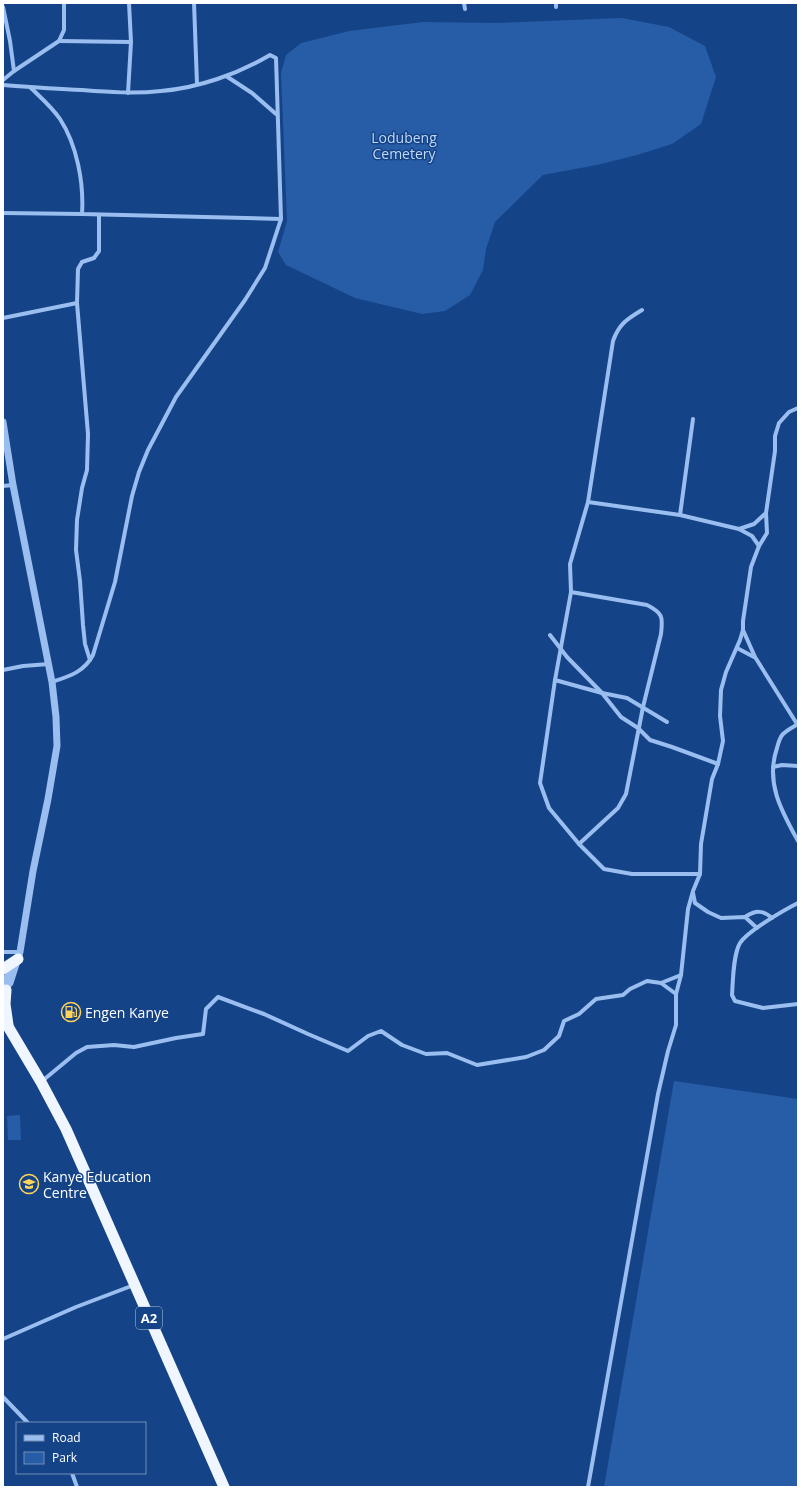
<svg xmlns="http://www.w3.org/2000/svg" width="801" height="1490" font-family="'Open Sans',sans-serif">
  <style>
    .green { fill: #275ca6 }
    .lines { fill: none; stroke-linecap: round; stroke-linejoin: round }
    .minor { stroke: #9abeef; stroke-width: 4 }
    .tertiary { stroke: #9abeef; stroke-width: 7 }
    .trunk { stroke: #f0f6ff; stroke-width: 11 }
    .labels { text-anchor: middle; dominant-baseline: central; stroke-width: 3; stroke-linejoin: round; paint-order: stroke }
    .shield { fill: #154387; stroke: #b9c7db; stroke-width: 1 }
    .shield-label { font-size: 13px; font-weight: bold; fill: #fff }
    .park-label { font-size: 14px; fill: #c0d9fb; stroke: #154387 }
    .poi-label { font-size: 14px; fill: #fff; stroke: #154387; text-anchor: start }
  </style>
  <rect width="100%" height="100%" fill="#154387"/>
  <g class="green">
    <polygon points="622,18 669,27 705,46 716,77 701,124 672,144 637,155 597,165 543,175 495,222 486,249 483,270 470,295 445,311 422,314 355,298 286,265 278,252 287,221 281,73 286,55 301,43 349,31 423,22 498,23"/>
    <polygon points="674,1081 798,1099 798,1487 604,1487"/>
    <polygon points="20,1115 21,1140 8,1140 7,1116"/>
  </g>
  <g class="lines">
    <g class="minor">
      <polyline points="194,3 197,84"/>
      <polyline points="464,3 465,9"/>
      <polyline points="3,7 10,41 14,71"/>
      <polyline points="556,7 556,3"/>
      <polyline points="59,41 131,42"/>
      <polyline points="226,76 252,93 276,114"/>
      <polyline points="3,80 14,71 59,41 64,30 64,3"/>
      <path d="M3,85c26,2 53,4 79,5 26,2 52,4 79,1 37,-3 77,-17 109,-36l6,3 5,161 -16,49 -20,32 -69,97 -28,53 -9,22 -7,24 -17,86 -22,73c-9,17 -23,21 -41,27"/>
      <path d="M30,87c10,10 22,20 30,32 17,26 24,64 22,95l199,5"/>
      <polyline points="128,93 131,42 129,3"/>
      <polyline points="3,213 82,214"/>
      <path d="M642,310c-15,9 -23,14 -29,31l-25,161 -18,62 1,28 -16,88 -15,103 9,25 30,36 25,25 28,5h68"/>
      <polyline points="3,318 77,303"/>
      <polyline points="3,486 13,485"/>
      <polyline points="588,502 680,515 739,529 754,524 766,513"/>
      <polyline points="680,515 693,419"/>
      <polyline points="739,529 752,536 759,546"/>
      <path d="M571,592l76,13c16,8 16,12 14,29l-18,73 -17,87 -8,14 -39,36"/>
      <polyline points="743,630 755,657 797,724"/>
      <polyline points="550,635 567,657 602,693 621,717 638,728 650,740 672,747 718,764"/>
      <polyline points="737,648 754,657"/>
      <polyline points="90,660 85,644 83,625 80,581 76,550 77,520 82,488 87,470 88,434 77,303 78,269 82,262 94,258 99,251 99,215"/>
      <polyline points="3,670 23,666 49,664"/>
      <polyline points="555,680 602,693 627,698 667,722"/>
      <path d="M798,724c-5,3 -11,6 -15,10 -3,3 -5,10 -6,14 -12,35 5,64 21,93"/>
      <polyline points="773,767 782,765 798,766"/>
      <polyline points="693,893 695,903 708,912 721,918 745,917 757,928"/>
      <path d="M798,903c-14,7 -50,28 -58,40 -7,12 -7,38 -8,52l3,6 28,7 35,-4"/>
      <path d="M745,917c11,-7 18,-7 27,1"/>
      <polyline points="3,952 20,952"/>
      <polyline points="661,983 676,994"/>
      <polyline points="41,1082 76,1053 87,1047 114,1045 134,1047 176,1038 203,1034 206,1009 218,997 264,1014 308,1034 348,1051 368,1036 381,1031 402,1045 426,1054 447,1053 477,1065 526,1057 544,1050 559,1036 564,1021 579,1014 596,999 623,995 630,989 647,981 661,983 681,975"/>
      <polyline points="3,1339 76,1307 134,1285"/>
      <polyline points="3,1397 28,1423"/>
      <polyline points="72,1473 77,1487"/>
      <polyline points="588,1487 658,1094 668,1051 676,1025 676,994 681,975 688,909 693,891 700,874 701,844 712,779 718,764 723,741 720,716 721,690 726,672 740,640 743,630 743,621 751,567 759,546 767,533 766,513 775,451 775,436 779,423 789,412 798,408"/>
    </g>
    <g class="tertiary">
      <polyline points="3,422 13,485 52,682 56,717 57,746 48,799 33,871 20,952 10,983 3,991"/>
      <polyline points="3,981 13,971"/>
    </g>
    <g class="trunk">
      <polyline points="3,969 18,959"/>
      <polyline points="6,990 5,1004 8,1025"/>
      <polyline points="3,1018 41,1082 66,1129 224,1487"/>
    </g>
  </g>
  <defs>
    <g id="fuel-ring" transform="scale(1)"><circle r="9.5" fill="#154387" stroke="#ffd458" stroke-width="1.5"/><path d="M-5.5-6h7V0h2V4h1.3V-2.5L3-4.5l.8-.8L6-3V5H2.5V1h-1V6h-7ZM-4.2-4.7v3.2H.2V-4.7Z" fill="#ffd458"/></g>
    <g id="school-ring" transform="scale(1)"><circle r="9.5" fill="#154387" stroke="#ffd458" stroke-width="1.5"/><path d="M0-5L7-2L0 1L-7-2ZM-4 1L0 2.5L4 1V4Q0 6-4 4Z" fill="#ffd458"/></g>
  </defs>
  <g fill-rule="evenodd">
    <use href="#fuel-ring" x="71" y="1012"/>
    <use href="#school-ring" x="29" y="1184"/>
  </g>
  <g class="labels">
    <rect class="shield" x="136" y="1307" width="26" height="22" rx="3"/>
    <g class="shield-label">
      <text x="149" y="1318">A2</text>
    </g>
    <g class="park-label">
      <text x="404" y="137">Lodubeng<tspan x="404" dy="16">Cemetery</tspan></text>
    </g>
    <g class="poi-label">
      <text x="85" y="1012">Engen Kanye</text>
      <text x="43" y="1176">Kanye Education<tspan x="43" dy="16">Centre</tspan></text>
    </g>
  </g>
  <rect width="801" height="1490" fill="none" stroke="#ffffff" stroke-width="8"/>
  <rect x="16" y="1422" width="130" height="52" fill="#154387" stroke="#738eb7"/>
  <rect x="24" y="1435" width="20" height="6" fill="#9abeef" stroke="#738eb7"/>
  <text x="52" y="1442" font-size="12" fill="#ffffff">Road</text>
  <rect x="24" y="1452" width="20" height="12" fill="#275ca6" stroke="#738eb7"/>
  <text x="52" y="1462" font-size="12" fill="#ffffff">Park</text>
</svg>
